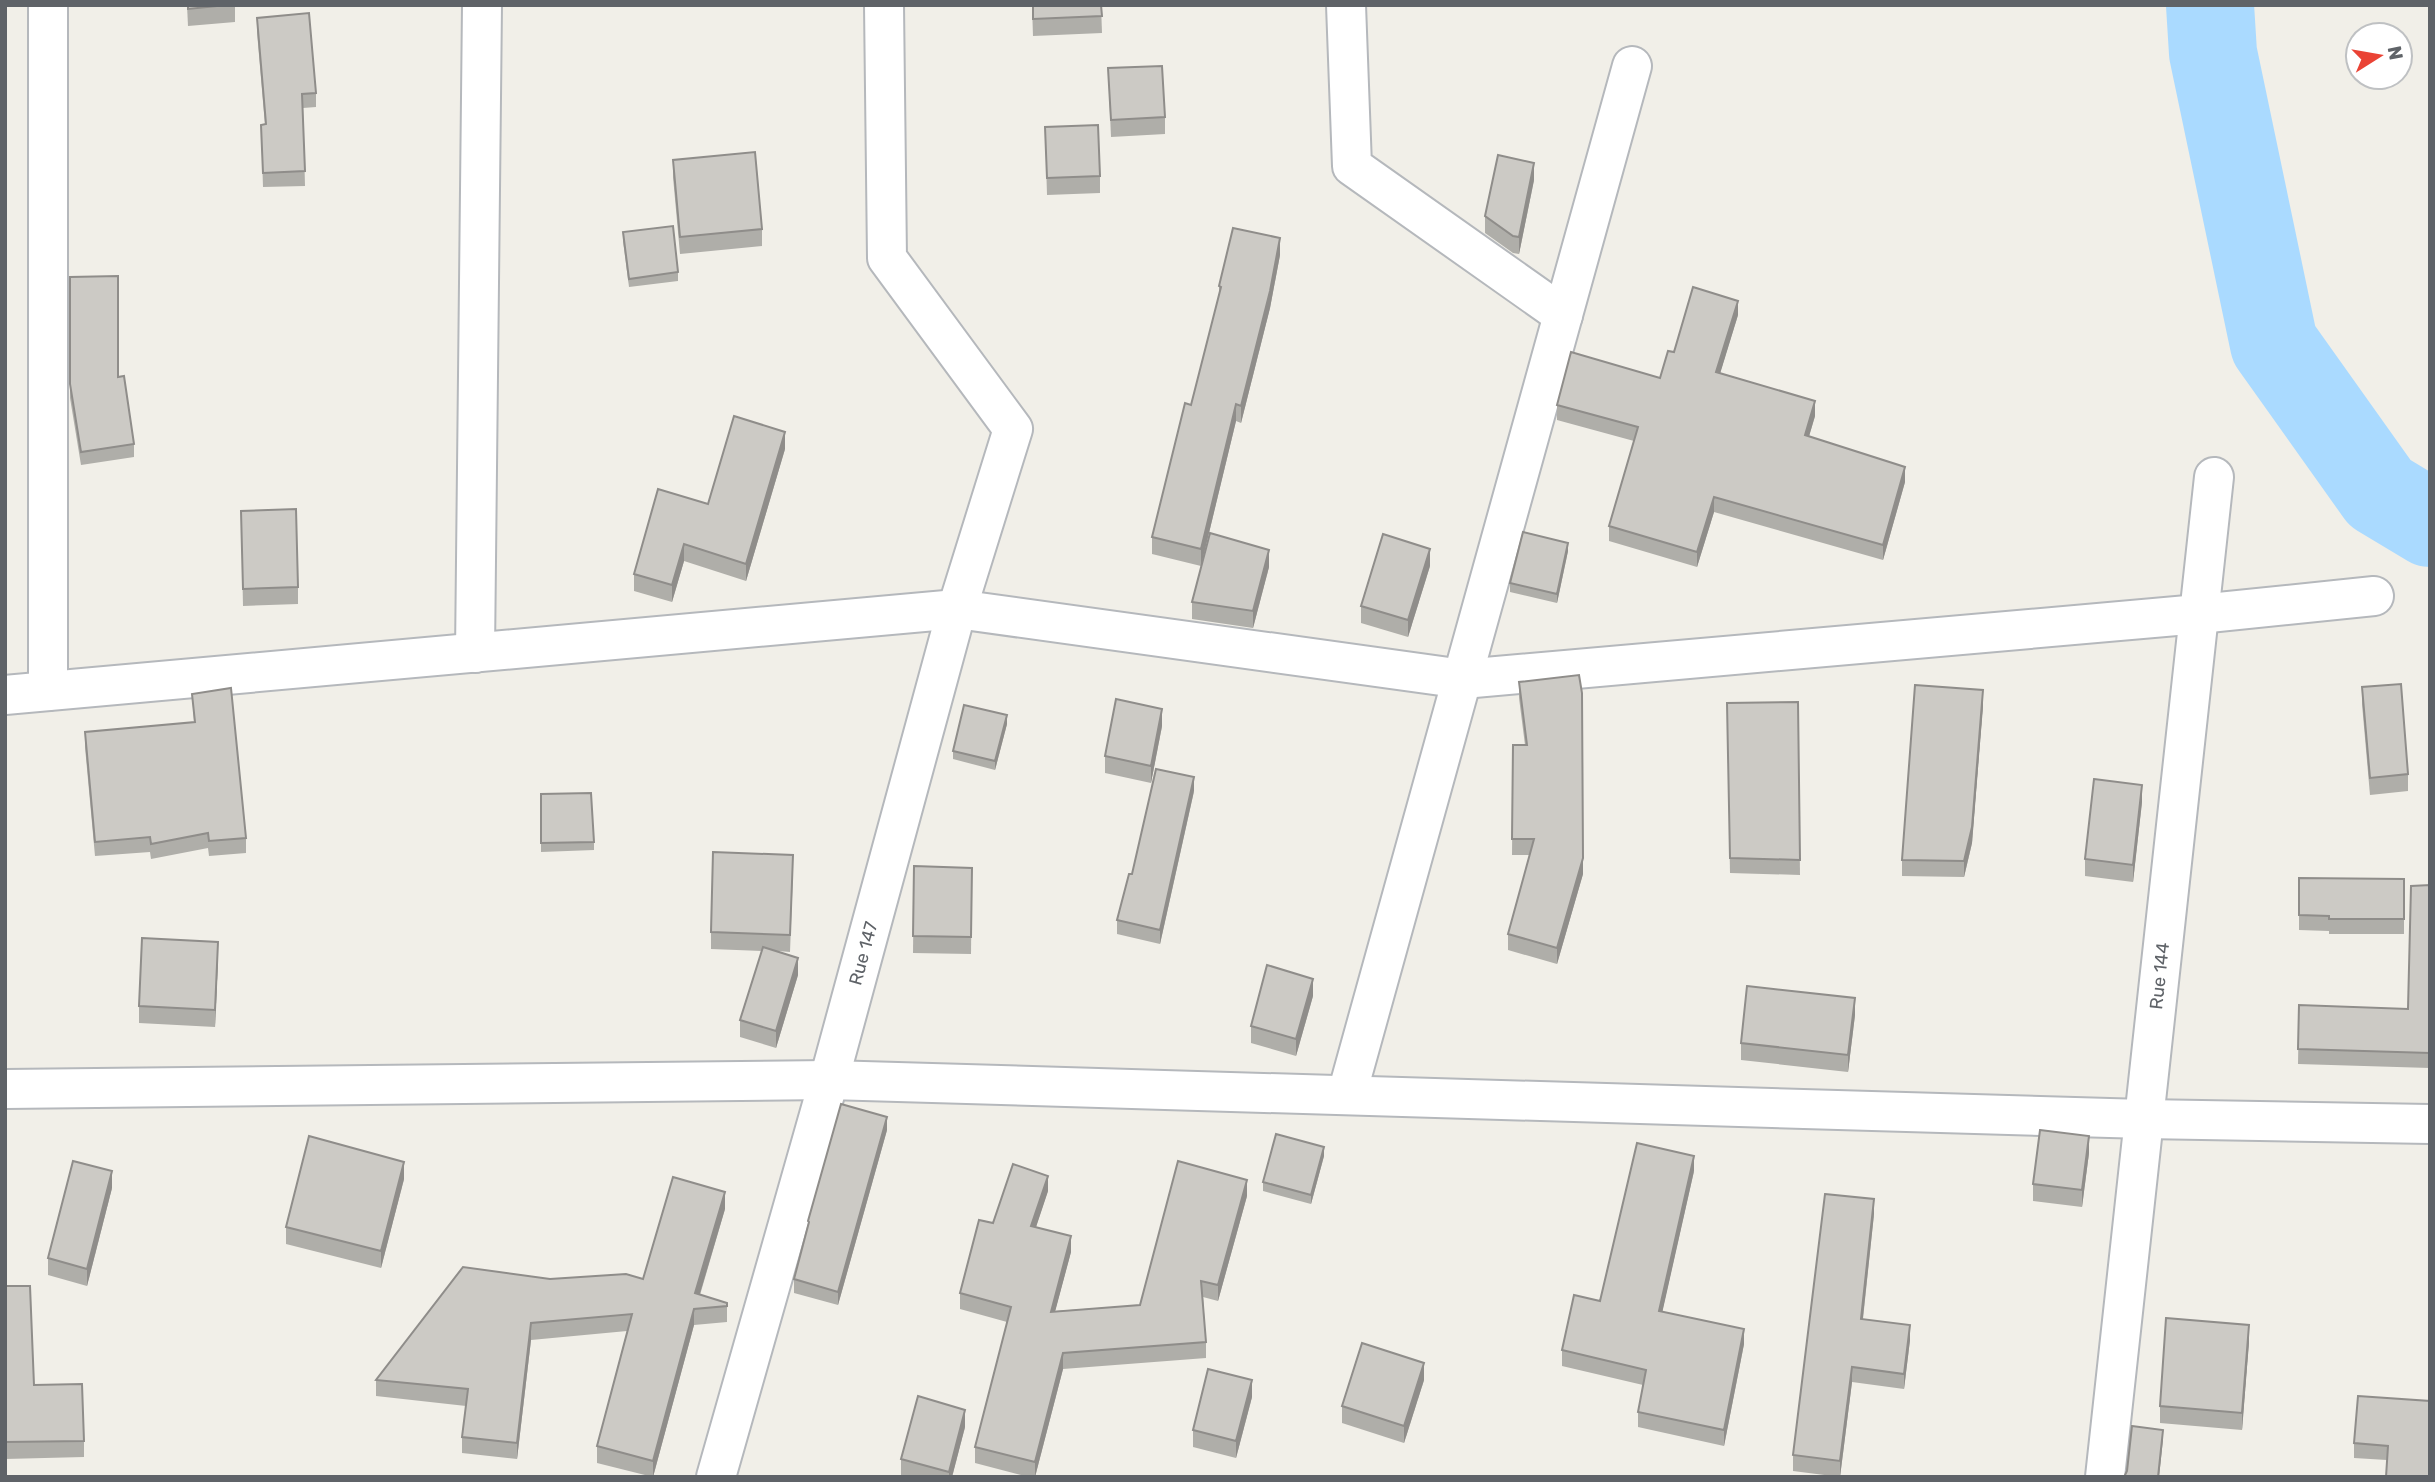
<svg xmlns="http://www.w3.org/2000/svg" width="2435" height="1482" font-family="Rubik,sans-serif">
  <style>
    .lines { fill: none; stroke-linecap: round; stroke-linejoin: round }
    .river { stroke: #aadaff; stroke-width: 88 }
    .street-casing { stroke: #b5b8bc; stroke-width: 42 }
    .street { stroke: #fff; stroke-width: 38 }
    .wall { fill: #afaea9 }
    .shaded-wall { fill: #8f8d8a }
    .building { fill: #cccac5; stroke: #8f8d8a; stroke-width: 2 }
    .labels { text-anchor: middle; dominant-baseline: central; stroke-width: 6; stroke-linejoin: round; paint-order: stroke }
    .street-label { font-size: 18px; fill: #5f6368; stroke: #fff }
  </style>
  <rect width="100%" height="100%" fill="#f1efe8"/>
  <g class="lines">
    <polyline class="river" points="2210,5 2213,53 2274,344 2380,493 2430,523"/>
    <g class="street-casing">
      <g id="street">
        <polyline points="1346,5 1352,166 1563,315"/>
        <polyline points="475,653 482,5"/>
        <polyline points="48,691 48,5"/>
        <polyline points="5,695 957,609 1463,679 2199,614 2374,596"/>
        <polyline points="5,1089 829,1080 2144,1119 2430,1124"/>
        <polyline points="1347,1094 1632,66"/>
        <path id="s1" d="M716,1477l113,-397 128,-471 56,-180 -126,-171 -3,-253"/>
        <path id="s2" d="M2105,1477l109,-1000"/>
      </g>
    </g>
    <use href="#street" class="street"/>
  </g>
  <g class="wall">
    <polygon points="187,5 235,5 235,22 188,26"/>
    <polygon points="1032,5 1101,5 1102,33 1033,36"/>
    <polygon points="257,18 316,93 316,107 303,108 305,186 263,187 261,125 265,125 257,32"/>
    <polygon points="1108,68 1165,117 1165,134 1111,137"/>
    <polygon points="1045,127 1100,176 1100,193 1047,195"/>
    <polygon points="673,160 762,229 762,246 680,254 673,177"/>
    <polygon points="1534,180 1519,254 1513,253 1485,233 1485,216"/>
    <polygon points="623,232 678,272 678,281 629,287 623,241"/>
    <polygon points="1280,255 1270,308 1241,423 1236,421 1201,566 1152,554 1152,537 1191,405 1219,294 1219,286"/>
    <polygon points="70,277 118,377 134,444 134,457 81,465 70,398"/>
    <polygon points="1738,315 1720,373 1815,416 1809,436 1905,482 1883,560 1714,512 1697,567 1609,541 1609,526 1634,441 1557,420 1557,405 1660,378 1674,352"/>
    <polygon points="785,449 746,581 684,561 672,602 634,591 634,574"/>
    <polygon points="241,511 298,587 298,604 243,606"/>
    <polygon points="1568,551 1557,603 1510,592 1510,583"/>
    <polygon points="1430,566 1408,637 1361,623 1361,606"/>
    <polygon points="1269,567 1253,628 1192,619 1192,602"/>
    <polygon points="1519,682 1583,874 1557,964 1508,950 1508,934 1530,855 1512,855 1513,745 1525,745 1519,698"/>
    <polygon points="2362,687 2408,774 2408,791 2370,795 2362,704"/>
    <polygon points="192,694 246,838 246,853 209,856 208,848 151,859 150,852 95,856 85,747 85,732 194,722"/>
    <polygon points="1798,702 1800,875 1730,873 1727,703"/>
    <polygon points="1983,706 1972,843 1964,877 1902,876 1902,860"/>
    <polygon points="1007,724 995,770 953,759 953,751"/>
    <polygon points="1162,726 1151,783 1105,773 1105,756"/>
    <polygon points="1194,791 1160,944 1117,934 1117,920"/>
    <polygon points="541,794 594,842 594,850 541,852"/>
    <polygon points="2142,802 2133,882 2085,876 2085,859"/>
    <polygon points="914,866 972,868 971,954 913,953"/>
    <polygon points="793,872 790,952 778,951 798,975 776,1048 740,1037 740,1020 762,951 711,949 711,932"/>
    <polygon points="2299,878 2404,879 2404,934 2329,934 2329,931 2299,930"/>
    <polygon points="2430,885 2430,1068 2298,1064 2299,1005 2408,1009"/>
    <polygon points="218,959 215,1027 139,1023 139,1006"/>
    <polygon points="1313,996 1296,1056 1251,1043 1251,1026"/>
    <polygon points="1855,1015 1848,1072 1741,1060 1741,1043"/>
    <polygon points="887,1130 838,1305 794,1293 794,1279 808,1228 808,1221"/>
    <polygon points="2089,1153 2082,1207 2033,1201 2033,1184"/>
    <polygon points="1324,1156 1311,1204 1263,1191 1263,1182"/>
    <polygon points="1694,1171 1662,1312 1744,1344 1724,1446 1638,1427 1638,1412 1643,1385 1562,1366 1562,1350 1600,1301"/>
    <polygon points="404,1179 381,1268 286,1244 286,1227"/>
    <polygon points="112,1188 87,1286 48,1275 48,1258"/>
    <polygon points="1048,1191 1036,1227 1071,1252 1055,1311 1140,1305 1247,1196 1218,1301 1203,1297 1206,1342 1206,1358 1063,1369 1035,1477 1029,1477 975,1463 975,1447 1007,1322 960,1309 960,1293 993,1223"/>
    <polygon points="725,1209 700,1295 727,1303 727,1322 694,1325 653,1477 597,1463 597,1446 627,1331 531,1340 517,1459 462,1453 462,1437 466,1406 376,1396 376,1380 550,1279 643,1279"/>
    <polygon points="1874,1214 1863,1319 1910,1340 1904,1389 1852,1382 1840,1477 1793,1471 1793,1455"/>
    <polygon points="5,1286 34,1385 84,1441 84,1457 5,1459"/>
    <polygon points="2249,1342 2242,1430 2160,1423 2160,1406"/>
    <polygon points="1424,1380 1404,1443 1342,1423 1342,1406"/>
    <polygon points="1252,1397 1236,1458 1193,1447 1193,1430"/>
    <polygon points="2430,1401 2387,1460 2354,1458 2354,1443"/>
    <polygon points="965,1427 952,1477 905,1477 901,1476 901,1459"/>
  </g>
  <g class="shaded-wall">
    <polygon points="1534,163 1534,180 1519,254 1519,237"/>
    <polygon points="1280,238 1280,255 1270,308 1241,423 1241,406"/>
    <polygon points="1738,301 1738,315 1716,387 1716,372"/>
    <polygon points="1815,401 1815,416 1805,450 1805,435"/>
    <polygon points="1236,404 1236,421 1201,566 1201,549"/>
    <polygon points="785,432 785,449 746,581 746,564"/>
    <polygon points="1905,467 1905,482 1883,560 1883,545"/>
    <polygon points="1714,497 1714,512 1697,567 1697,552"/>
    <polygon points="1568,543 1568,551 1557,603 1557,594"/>
    <polygon points="684,544 684,561 672,602 672,585"/>
    <polygon points="1430,549 1430,566 1408,637 1408,620"/>
    <polygon points="1269,550 1269,567 1253,628 1253,611"/>
    <polygon points="1983,690 1983,706 1972,843 1964,877 1964,861"/>
    <polygon points="1162,709 1162,726 1151,783 1151,766"/>
    <polygon points="1007,715 1007,724 995,770 995,761"/>
    <polygon points="1194,777 1194,791 1160,944 1160,930"/>
    <polygon points="2142,785 2142,802 2133,882 2133,865"/>
    <polygon points="1583,858 1583,874 1557,964 1557,948"/>
    <polygon points="218,942 218,959 215,1027 215,1010"/>
    <polygon points="798,958 798,975 776,1048 776,1031"/>
    <polygon points="1313,979 1313,996 1296,1056 1296,1039"/>
    <polygon points="1855,998 1855,1015 1848,1072 1848,1055"/>
    <polygon points="887,1117 887,1130 838,1305 838,1292"/>
    <polygon points="2089,1136 2089,1153 2082,1207 2082,1190"/>
    <polygon points="1324,1147 1324,1156 1311,1204 1311,1195"/>
    <polygon points="1694,1156 1694,1171 1659,1327 1659,1311"/>
    <polygon points="404,1162 404,1179 381,1268 381,1251"/>
    <polygon points="112,1171 112,1188 87,1286 87,1269"/>
    <polygon points="1048,1176 1048,1191 1031,1242 1031,1226"/>
    <polygon points="1247,1180 1247,1196 1218,1301 1218,1285"/>
    <polygon points="725,1192 725,1209 695,1310 695,1293"/>
    <polygon points="1874,1199 1874,1214 1861,1335 1861,1319"/>
    <polygon points="1071,1236 1071,1252 1051,1327 1051,1312"/>
    <polygon points="694,1309 694,1325 653,1477 653,1461"/>
    <polygon points="531,1323 531,1340 517,1459 517,1443"/>
    <polygon points="1910,1325 1910,1340 1904,1389 1904,1374"/>
    <polygon points="2249,1325 2249,1342 2242,1430 2242,1413"/>
    <polygon points="1744,1329 1744,1344 1724,1446 1724,1430"/>
    <polygon points="1063,1353 1063,1369 1035,1477 1035,1462"/>
    <polygon points="1424,1363 1424,1380 1404,1443 1404,1426"/>
    <polygon points="1852,1367 1852,1382 1840,1477 1840,1461"/>
    <polygon points="1252,1380 1252,1397 1236,1458 1236,1441"/>
    <polygon points="965,1410 965,1427 952,1477 949,1477 949,1472"/>
    <polygon points="2163,1430 2163,1439 2159,1477 2158,1477"/>
  </g>
  <g class="building">
    <polygon points="188,5 227,5 188,9"/>
    <polygon points="1033,5 1101,5 1102,16 1033,19"/>
    <polygon points="309,13 316,93 302,94 305,171 263,173 261,125 266,124 257,18"/>
    <polygon points="1162,66 1165,117 1111,120 1108,68"/>
    <polygon points="1098,125 1100,176 1047,178 1045,127"/>
    <polygon points="755,152 762,229 680,237 673,160"/>
    <polygon points="1498,155 1534,163 1519,237 1513,236 1485,216"/>
    <polygon points="673,226 678,272 629,279 623,232"/>
    <polygon points="1233,228 1280,238 1270,291 1241,406 1236,404 1201,549 1152,537 1185,403 1191,405 1221,287 1219,286"/>
    <polygon points="118,276 118,377 124,376 134,444 81,452 70,384 70,277"/>
    <polygon points="1693,287 1738,301 1716,372 1815,401 1805,435 1905,467 1883,545 1714,497 1697,552 1609,526 1638,427 1557,405 1571,352 1660,378 1668,351 1674,352"/>
    <polygon points="734,416 785,432 746,564 684,544 672,585 634,574 658,489 708,504"/>
    <polygon points="296,509 298,587 243,589 241,511"/>
    <polygon points="1523,532 1568,543 1557,594 1510,583"/>
    <polygon points="1210,533 1269,550 1253,611 1192,602"/>
    <polygon points="1383,534 1430,549 1408,620 1361,606"/>
    <polygon points="1579,675 1582,693 1583,858 1557,948 1508,934 1534,839 1512,839 1513,745 1527,745 1519,682"/>
    <polygon points="2401,684 2408,774 2370,778 2362,687"/>
    <polygon points="1915,685 1983,690 1972,827 1964,861 1902,860"/>
    <polygon points="231,688 246,838 209,841 208,833 151,844 150,837 95,842 85,732 195,722 192,694"/>
    <polygon points="1116,699 1162,709 1151,766 1105,756"/>
    <polygon points="1798,702 1800,860 1730,858 1727,703"/>
    <polygon points="964,705 1007,715 995,761 953,751"/>
    <polygon points="1156,769 1194,777 1160,930 1117,920 1129,874 1132,874"/>
    <polygon points="2094,779 2142,785 2133,865 2085,859"/>
    <polygon points="591,793 594,842 541,843 541,794"/>
    <polygon points="713,852 793,855 790,935 711,932"/>
    <polygon points="914,866 972,868 971,937 913,936"/>
    <polygon points="2299,878 2404,879 2404,919 2329,919 2329,916 2299,915"/>
    <polygon points="2430,885 2430,1053 2298,1049 2299,1005 2408,1009 2411,886"/>
    <polygon points="142,938 218,942 215,1010 139,1006"/>
    <polygon points="763,947 798,958 776,1031 740,1020"/>
    <polygon points="1267,965 1313,979 1296,1039 1251,1026"/>
    <polygon points="1747,986 1855,998 1848,1055 1741,1043"/>
    <polygon points="841,1104 887,1117 838,1292 794,1279 809,1222 808,1221"/>
    <polygon points="2040,1130 2089,1136 2082,1190 2033,1184"/>
    <polygon points="1276,1134 1324,1147 1311,1195 1263,1182"/>
    <polygon points="309,1136 404,1162 381,1251 286,1227"/>
    <polygon points="1637,1143 1694,1156 1659,1311 1744,1329 1724,1430 1638,1412 1646,1370 1562,1350 1574,1295 1600,1301"/>
    <polygon points="73,1161 112,1171 87,1269 48,1258"/>
    <polygon points="1178,1161 1247,1180 1218,1285 1201,1281 1206,1342 1063,1353 1035,1462 975,1447 1011,1307 960,1293 979,1220 993,1223 1013,1164 1048,1176 1031,1226 1071,1236 1051,1312 1140,1305"/>
    <polygon points="673,1177 725,1192 695,1293 727,1303 727,1306 694,1309 653,1461 597,1446 632,1314 531,1323 517,1443 462,1437 468,1389 376,1380 463,1267 550,1279 626,1274 643,1279"/>
    <polygon points="1825,1194 1874,1199 1861,1319 1910,1325 1904,1374 1852,1367 1840,1461 1793,1455"/>
    <polygon points="5,1286 30,1286 34,1385 82,1384 84,1441 5,1442"/>
    <polygon points="2166,1318 2249,1325 2242,1413 2160,1406"/>
    <polygon points="1362,1343 1424,1363 1404,1426 1342,1406"/>
    <polygon points="1208,1369 1252,1380 1236,1441 1193,1430"/>
    <polygon points="918,1396 965,1410 949,1472 901,1459"/>
    <polygon points="2358,1396 2430,1401 2430,1477 2386,1477 2388,1446 2354,1443"/>
    <polygon points="2132,1426 2163,1430 2158,1477 2124,1477 2127,1471"/>
  </g>
  <g class="labels">
    <g class="street-label">
      <text stroke="none"><textPath href="#s1" startOffset="544">Rue 147</textPath></text>
      <text stroke="none"><textPath href="#s2" startOffset="504">Rue 144</textPath></text>
    </g>
  </g>
  <rect width="2435" height="1482" fill="none" stroke="#5f6368" stroke-width="14"/>
  <g transform="translate(2379 56) rotate(79)"><circle r="33" fill="#ffffff" stroke="#bfc1c3" stroke-width="2"/>
  <path d="M0-5L12 26L0 18L-12 26Z" fill="#ea4335"/>
  <text y="-10" font-size="19" font-weight="bold" text-anchor="middle" fill="#5f6368">N</text>
  </g>
</svg>
